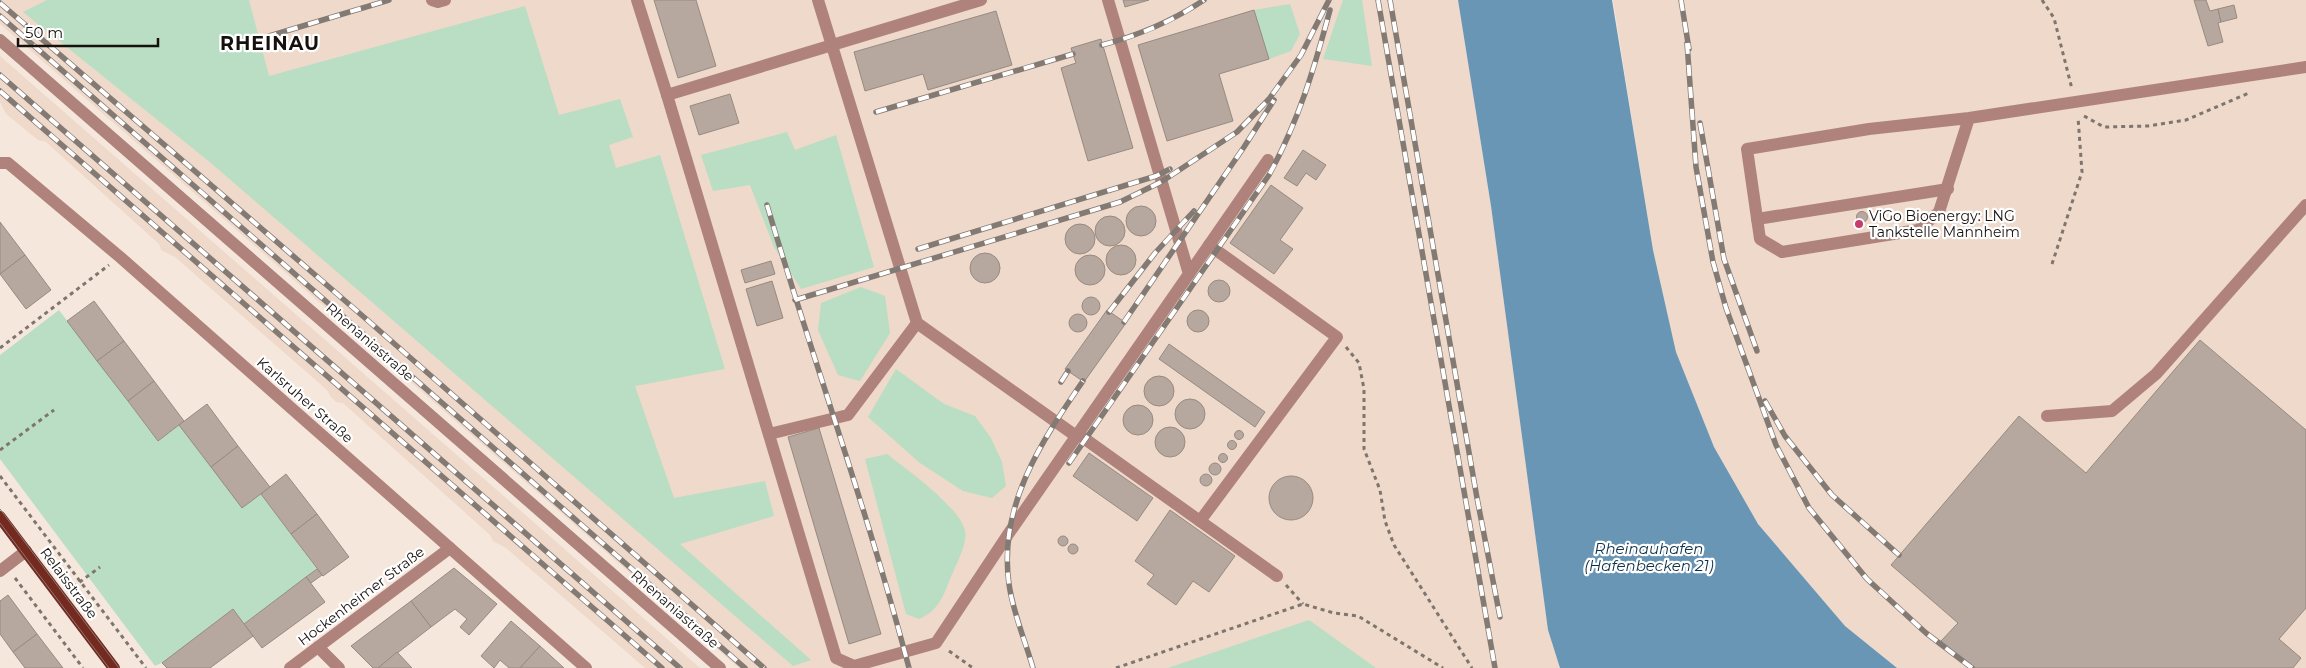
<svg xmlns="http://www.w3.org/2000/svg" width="2306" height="668" font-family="Montserrat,sans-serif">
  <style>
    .built { fill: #eed9ca }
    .green { fill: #b9dec3 }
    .water { fill: #6a96b5 }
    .building { fill: #b6a89f; stroke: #978a81 }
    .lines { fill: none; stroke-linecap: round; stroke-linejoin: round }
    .path { stroke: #7f756f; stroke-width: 3; stroke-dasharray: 4 4; stroke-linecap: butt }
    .minor { stroke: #af837b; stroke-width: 12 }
    .major { stroke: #752a20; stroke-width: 12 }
    .tram { stroke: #847a74; stroke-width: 1 }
    .rail-casing { stroke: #847a74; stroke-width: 5.5 }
    .rail { stroke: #fff; stroke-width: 4; stroke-dasharray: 11; stroke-linecap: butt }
    .poi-dot { fill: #c83c6c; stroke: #fff; stroke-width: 2 }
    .labels { text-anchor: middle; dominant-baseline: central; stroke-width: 4.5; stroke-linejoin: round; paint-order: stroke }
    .poi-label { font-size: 14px; fill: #16110e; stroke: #fff; text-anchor: start }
    .street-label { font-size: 14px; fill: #16110e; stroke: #fff }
    .water-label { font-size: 15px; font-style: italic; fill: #0d3148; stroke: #fff }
    .district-label { font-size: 19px; font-weight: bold; letter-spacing: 1px; fill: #16110e; stroke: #fff }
  </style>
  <rect width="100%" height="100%" fill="#f6e7dd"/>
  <g class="built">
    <polygon points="0,0 1458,0 1491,206 1548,630 1560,668 739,668 0,24"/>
    <polygon points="1613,0 2306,0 2306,668 1897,668 1845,626 1758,524 1714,447 1676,352 1653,250"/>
    <polygon points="0,56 624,601 700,668 645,668 506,548 493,541 490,535 343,403 336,402 331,397 327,390 175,257 161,250 159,244 46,142 38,140 6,114 0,102"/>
  </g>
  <g class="green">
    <polygon points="47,0 249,0 269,76 525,6 559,115 620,99 633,137 609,145 616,168 660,155 725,369 635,386 674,498 765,481 774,516 680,544 811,660 793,666 211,163 23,12"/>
    <polygon points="1343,0 1362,0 1372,66 1323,59"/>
    <polygon points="1290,4 1300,34 1291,51 1269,59 1254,10"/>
    <polygon points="787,132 795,150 836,135 874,267 801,289 774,247 750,185 713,191 701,155"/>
    <polygon points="861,287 885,296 890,333 860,381 838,375 818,330 821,303"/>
    <polygon points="59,310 158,441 179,425 261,494 317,569 244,624 155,666 0,459 0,355"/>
    <polygon points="896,369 944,404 975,416 991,438 1002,462 1006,486 992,498 963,491 920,463 868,417"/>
    <path d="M887,454c19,15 74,54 78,77 3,12 -10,36 -15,48 -7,18 -12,32 -31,40l-13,-5 -41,-155z"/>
    <polygon points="1309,620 1376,668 1168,668"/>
  </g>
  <polygon class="water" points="1458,0 1612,0 1653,250 1676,352 1714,447 1758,524 1845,626 1897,668 1560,668 1548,630 1491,206"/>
  <g class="building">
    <polygon points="654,0 696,0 716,66 678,78"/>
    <polygon points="1123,0 1149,0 1125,7"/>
    <polygon points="2194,0 2206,0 2210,11 2218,9 2221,22 2218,23 2223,42 2208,46"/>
    <polygon points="2234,5 2237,18 2221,22 2218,9"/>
    <polygon points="1254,10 1269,59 1219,74 1233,121 1167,141 1138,45"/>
    <polygon points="996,11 1012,65 928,90 923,74 865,91 854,52"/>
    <polygon points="1101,39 1133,148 1088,161 1061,68 1076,63 1071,48"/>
    <polygon points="730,94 739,123 699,135 690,106"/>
    <polygon points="1303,150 1326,165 1316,180 1306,173 1297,186 1284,178"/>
    <polygon points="1271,185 1303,208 1280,240 1293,249 1274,274 1230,243"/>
    <circle cx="1141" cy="221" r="15"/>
    <circle cx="1862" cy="217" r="5.5"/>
    <circle cx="1110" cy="231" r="15"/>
    <polygon points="0,222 25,255 0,274"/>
    <circle cx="1080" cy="239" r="15"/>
    <circle cx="1121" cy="260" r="15"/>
    <circle cx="985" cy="268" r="15"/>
    <circle cx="1090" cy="270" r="15"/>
    <polygon points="25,255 51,290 26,309 0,274"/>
    <polygon points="771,261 775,274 745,283 741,270"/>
    <circle cx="1219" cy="291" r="11"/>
    <polygon points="772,281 783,318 757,326 746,289"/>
    <circle cx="1091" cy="306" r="9"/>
    <polygon points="94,301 124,341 97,361 67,321"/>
    <circle cx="1198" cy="321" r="11"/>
    <polygon points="1107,310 1126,323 1084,382 1065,369"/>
    <circle cx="1078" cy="323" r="9"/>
    <polygon points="2200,340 2306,430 2306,608 2279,639 2301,658 2293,668 1972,668 1941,641 1958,623 1891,565 2019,416 2086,473"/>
    <polygon points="124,341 154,381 128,401 97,361"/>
    <polygon points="1169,344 1265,412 1255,427 1159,359"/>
    <circle cx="1159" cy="391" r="15"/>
    <polygon points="154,381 184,421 158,441 128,401"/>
    <circle cx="1190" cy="414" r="15"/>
    <polygon points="207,404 238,446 211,467 179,425"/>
    <circle cx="1138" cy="420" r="15"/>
    <circle cx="1170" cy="442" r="15"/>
    <polygon points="819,428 881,634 849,644 788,437"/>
    <circle cx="1239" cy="435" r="4.5"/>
    <circle cx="1232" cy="445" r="4.5"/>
    <polygon points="238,446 270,487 242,508 211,467"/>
    <polygon points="1089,453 1153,498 1137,521 1073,476"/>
    <circle cx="1223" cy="458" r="4.5"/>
    <circle cx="1215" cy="469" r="6"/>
    <polygon points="286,474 317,514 291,534 261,494"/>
    <circle cx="1206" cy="480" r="6"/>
    <circle cx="1291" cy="498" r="22"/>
    <polygon points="1170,510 1235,556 1209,592 1193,581 1176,605 1147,584 1154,575 1135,561"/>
    <polygon points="317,514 349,557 323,576 291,534"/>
    <circle cx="1063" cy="541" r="5"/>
    <circle cx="1073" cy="549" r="5"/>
    <polygon points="454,568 497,604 469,635 460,627 467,619 455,609 431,627 411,601"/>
    <polygon points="317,569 322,575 311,583 306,577"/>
    <polygon points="306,577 325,602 262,648 244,624"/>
    <polygon points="8,595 37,634 13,652 0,634 0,601"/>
    <polygon points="411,601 431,627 378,668 373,668 351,646"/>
    <polygon points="233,609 253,636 210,668 167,668 162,663"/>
    <polygon points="511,621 540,646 520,668 509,668 500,660 494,668 481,656"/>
    <polygon points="37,634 63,668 25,668 13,652"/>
    <polygon points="540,646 564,668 520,668"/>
    <polygon points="397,652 412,668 378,668"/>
  </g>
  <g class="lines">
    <g class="path">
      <polyline points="2042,0 2054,18 2072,89"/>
      <polyline points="2084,116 2104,127 2148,126 2186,120 2249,93"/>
      <polyline points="2052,264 2082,172 2078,117"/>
      <polyline points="1346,347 1359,363 1364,389 1364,449 1380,490 1385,521 1394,545 1472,668"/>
      <polyline points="0,348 109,265"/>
      <polyline points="0,450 54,410"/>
      <polyline points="0,476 146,668"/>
      <polyline points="15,578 83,668"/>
      <polyline points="1286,585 1303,604"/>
      <polyline points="73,587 100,567"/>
      <polyline points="949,651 973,668"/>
      <polyline points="1116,668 1303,604 1334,613 1358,616 1443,668"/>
    </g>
    <g class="minor">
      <polyline points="432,0 438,2 445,0"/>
      <polyline points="637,0 667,95 836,658 854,666 936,643 1009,533 1189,274 1108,0"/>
      <polyline points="0,40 720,668"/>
      <polyline points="667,95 981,0"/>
      <polyline points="1969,118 1939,212 1918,230 1782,252 1760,239 1747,149 1869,129 1969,118 2306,67"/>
      <polyline points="0,163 8,163 120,257 586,668"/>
      <polyline points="1757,219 1948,189"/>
      <polyline points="1189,274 1268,160"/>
      <polyline points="917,323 1076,436"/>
      <polyline points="2047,416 2112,411 2156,374 2306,205"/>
      <polyline points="769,434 848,415 917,323 818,0"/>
      <polyline points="1078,434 1277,576"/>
      <polyline points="1200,521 1337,337 1209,245"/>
      <polyline points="0,571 26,551"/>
      <polyline points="318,647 339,668"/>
      <polyline points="290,668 450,548"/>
    </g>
    <polyline class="major" points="0,517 114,668"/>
    <g class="tram">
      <polyline points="0,509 119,668"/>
      <polyline points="0,523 109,668"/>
    </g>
    <g class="rail-casing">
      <g id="rail">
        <polyline points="1378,0 1495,668"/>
        <polyline points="1390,0 1477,498 1500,617"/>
        <polyline points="1681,0 1689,49"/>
        <polyline points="0,3 365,318 764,668"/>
        <polyline points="0,16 745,668"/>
        <polyline points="266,37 389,0"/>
        <polyline points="1687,43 1696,167 1713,262 1726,308 1776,445 1809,508 1867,579 1926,633 1972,668"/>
        <path d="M1102,45c38,-10 69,-23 102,-45"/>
        <polyline points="0,75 680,668"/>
        <polyline points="0,91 662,668"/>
        <polyline points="876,112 1073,54"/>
        <polyline points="1700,123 1724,259 1757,351"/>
        <path d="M767,205c46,155 101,307 142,463"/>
        <polyline points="918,249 1156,176 1170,169"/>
        <polyline points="795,300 1120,202 1161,182 1237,132 1269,99 1301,55 1329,0"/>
        <polyline points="1109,312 1155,253 1194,211"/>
        <polyline points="1124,322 1244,147 1274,100"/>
        <polyline points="1061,382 1068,371"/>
        <polyline points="1765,401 1785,436 1832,495 1899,555"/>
        <path d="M1069,463l200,-288c30,-55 45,-106 61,-165"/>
        <path d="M1033,668c-8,-28 -20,-55 -24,-84 -11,-78 32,-142 74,-203"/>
      </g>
    </g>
    <use href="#rail" class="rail"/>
  </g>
  <circle class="poi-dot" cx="1859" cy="224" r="5"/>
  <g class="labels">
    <g class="poi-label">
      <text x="1869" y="216">ViGo Bioenergy: LNG<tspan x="1869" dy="16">Tankstelle Mannheim</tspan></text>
    </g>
    <g class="street-label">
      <text transform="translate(370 342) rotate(41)">Rhenaniastraße</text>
      <text transform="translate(305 400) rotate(41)">Karlsruher Straße</text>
      <text transform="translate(69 583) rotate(53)">Relaisstraße</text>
      <text transform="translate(361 596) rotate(-37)">Hockenheimer Straße</text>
      <text transform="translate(675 609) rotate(41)">Rhenaniastraße</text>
    </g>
    <g class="water-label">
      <text x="1649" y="548">Rheinauhafen<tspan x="1649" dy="17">(Hafenbecken 21)</tspan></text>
    </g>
    <g class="district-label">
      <text x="270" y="43">RHEINAU</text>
    </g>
  </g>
  <path d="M18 38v8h140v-8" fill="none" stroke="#16110e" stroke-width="2.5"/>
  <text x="25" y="38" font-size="15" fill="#16110e" stroke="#ffffff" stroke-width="4" paint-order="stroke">50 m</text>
</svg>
